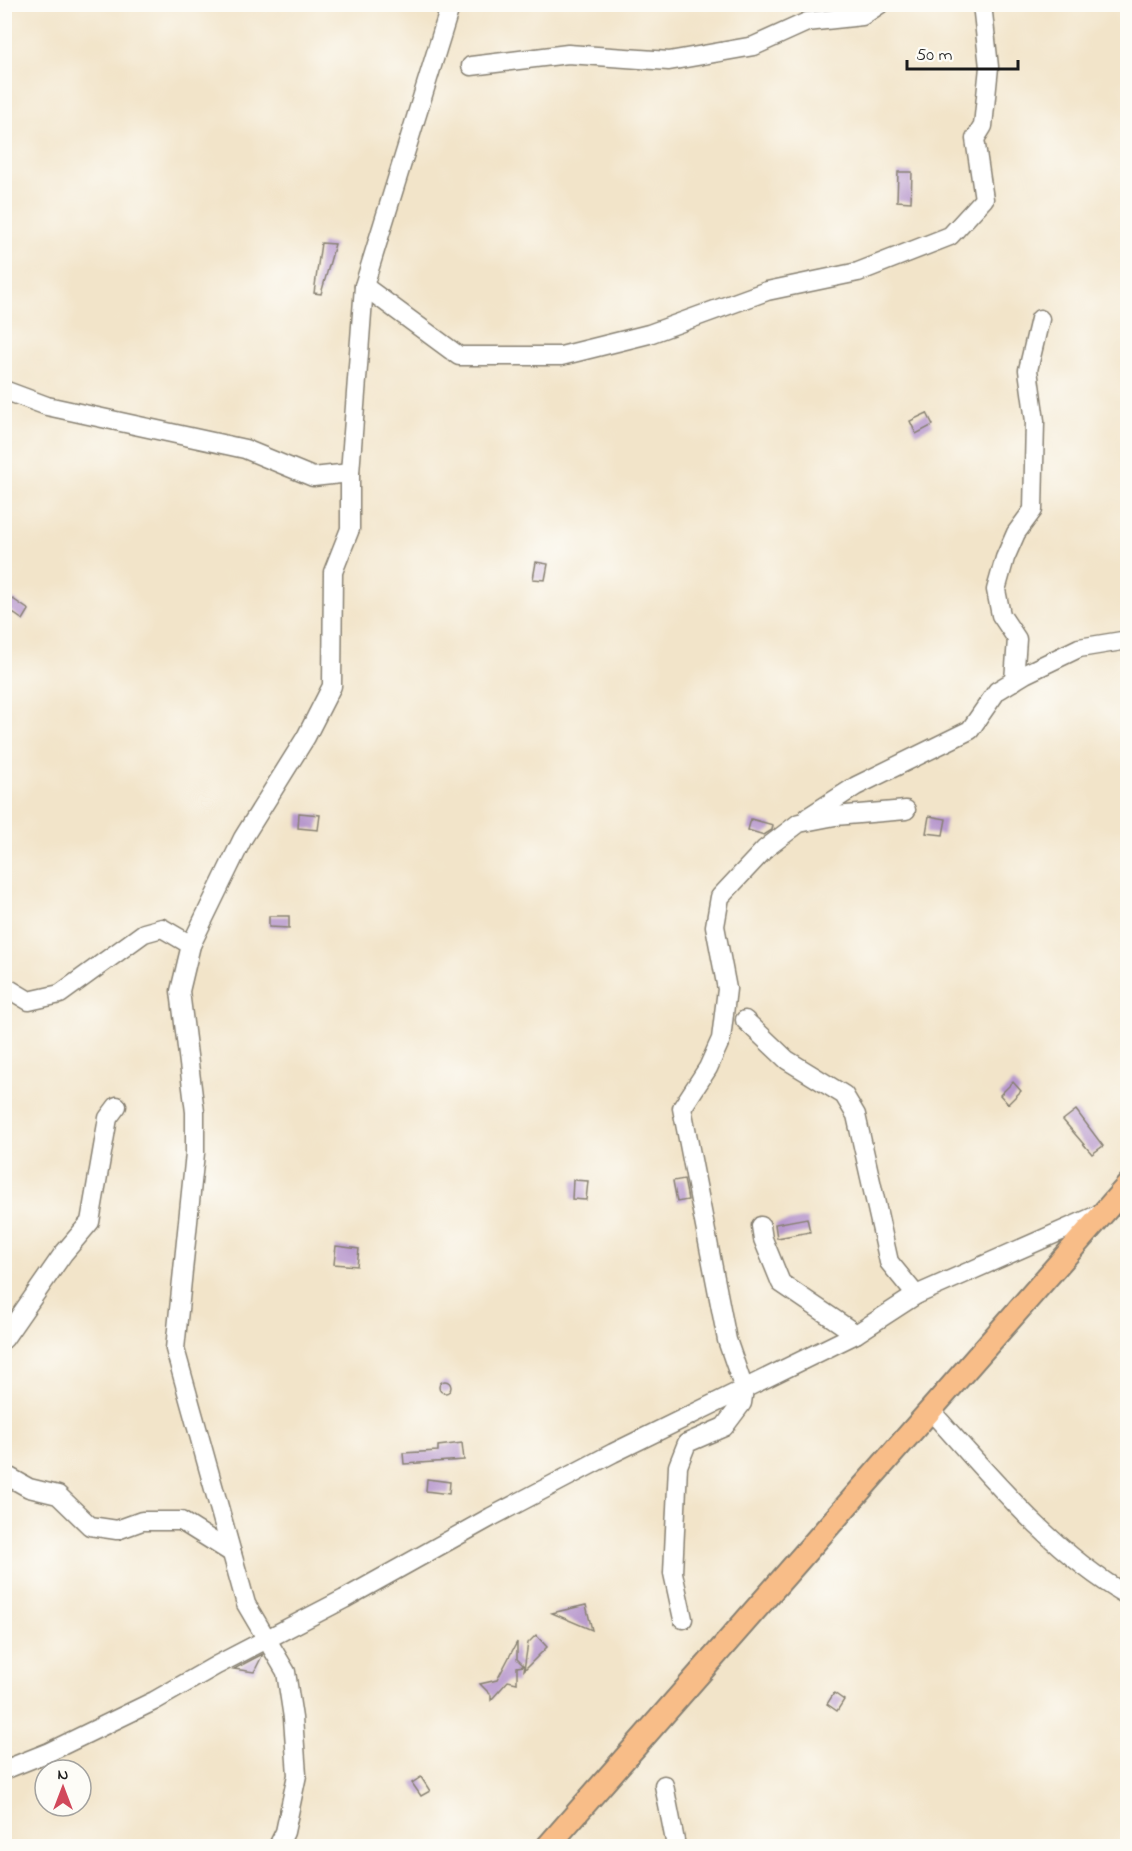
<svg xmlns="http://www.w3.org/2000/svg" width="1132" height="1851" font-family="'Indie Flower',sans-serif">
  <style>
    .building { fill: #b899cd }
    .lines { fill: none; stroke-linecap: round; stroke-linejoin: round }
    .minor-casing { stroke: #878072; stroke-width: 21 }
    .major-casing { stroke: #878072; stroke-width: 26 }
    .minor { stroke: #fff; stroke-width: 18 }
    .major { stroke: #f8bd88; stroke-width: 22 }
  </style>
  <rect width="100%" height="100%" fill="#fdfcf7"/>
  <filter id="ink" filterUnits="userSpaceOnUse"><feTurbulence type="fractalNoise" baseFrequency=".0167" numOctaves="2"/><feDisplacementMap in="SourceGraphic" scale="12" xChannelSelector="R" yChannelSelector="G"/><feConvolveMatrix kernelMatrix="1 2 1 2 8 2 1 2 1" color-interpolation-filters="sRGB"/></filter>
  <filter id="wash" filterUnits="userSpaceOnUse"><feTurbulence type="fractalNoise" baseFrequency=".008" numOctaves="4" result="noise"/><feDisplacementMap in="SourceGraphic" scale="24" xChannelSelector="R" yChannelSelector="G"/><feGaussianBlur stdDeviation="1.35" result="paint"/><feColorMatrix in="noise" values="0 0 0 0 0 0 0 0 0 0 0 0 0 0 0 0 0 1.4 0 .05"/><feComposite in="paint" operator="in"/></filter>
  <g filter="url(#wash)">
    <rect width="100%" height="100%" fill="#f2e4c9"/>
    <g id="blocks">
      <g class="building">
        <polygon points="898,172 912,172 911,202 897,201"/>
        <polygon points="321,243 335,244 321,294 314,293"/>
        <polygon points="927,413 933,425 916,434 910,421"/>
        <polygon points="536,562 548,564 545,580 533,579"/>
        <polygon points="13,599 29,610 23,620 6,608"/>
        <polygon points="299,813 320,815 318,830 298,828"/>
        <polygon points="929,816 946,819 943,835 926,833"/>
        <polygon points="751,819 773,825 772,830 764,835 748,830"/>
        <polygon points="269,916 289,916 289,928 269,927"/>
        <polygon points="1013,1082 1021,1091 1008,1104 1000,1095"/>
        <polygon points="1076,1110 1103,1146 1092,1154 1063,1120"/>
        <polygon points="684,1179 688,1200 677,1202 673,1181"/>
        <polygon points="573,1180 588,1181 586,1200 572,1199"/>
        <polygon points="807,1218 810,1232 777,1238 775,1224"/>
        <polygon points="336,1246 359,1249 357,1266 334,1264"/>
        <circle cx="445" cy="1387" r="6"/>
        <polygon points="462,1443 464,1460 404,1464 403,1453 438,1451 438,1446"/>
        <polygon points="427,1479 450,1482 449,1494 426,1491"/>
        <polygon points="586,1605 592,1630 552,1613"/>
        <polygon points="536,1635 547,1647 524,1670 528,1643"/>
        <polygon points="517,1642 517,1659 524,1666 517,1667 517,1683 508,1681 491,1700 491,1695 480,1684 497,1680"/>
        <polygon points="263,1654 254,1672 234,1669 255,1658"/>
        <polygon points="834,1693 844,1700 837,1711 827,1704"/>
        <polygon points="421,1777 430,1791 421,1796 412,1783"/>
      </g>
    </g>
  </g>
  <g filter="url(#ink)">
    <use href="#blocks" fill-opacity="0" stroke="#878072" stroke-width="1.5"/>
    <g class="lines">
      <g class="minor-casing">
        <g id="minor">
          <polyline points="471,66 568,54 669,61 754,46 807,22 862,16 880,4"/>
          <polyline points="364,286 459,356 561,356 649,334 767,291 858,272 950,236 984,199 975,139 983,126 989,67 982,4"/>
          <polyline points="4,390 47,406 245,449 313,477 350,473"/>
          <polyline points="1014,681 1017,639 1001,615 996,590 1005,558 1016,533 1033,510 1035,421 1028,370 1040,319"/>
          <polyline points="808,817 856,786 970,730 997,691 1025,674 1079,648 1128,640"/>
          <polyline points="4,986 29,1001 60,994 144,933 162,928 191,945"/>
          <polyline points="745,1020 787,1060 844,1095 856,1115 889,1262 916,1295"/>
          <polyline points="761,1226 763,1239 781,1283 856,1334"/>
          <polyline points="4,1339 63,1254 90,1222 108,1118 117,1106"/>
          <path d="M930,1410c60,66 120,141 198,186"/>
          <polyline points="4,1474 29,1488 58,1495 90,1526 117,1530 142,1521 181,1521 232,1553"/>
          <polyline points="683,1619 673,1573 678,1466 687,1443 724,1427 742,1403 744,1389 727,1340 682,1108 708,1068 721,1039 727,989 715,926 720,897 765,849 799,823 835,816 906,810"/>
          <polyline points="4,1770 49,1752 154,1701 217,1665 344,1599 491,1517 613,1453 856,1334 916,1295 1102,1213"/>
          <polyline points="664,1785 676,1846"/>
          <polyline points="278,1846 285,1832 297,1775 293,1718 286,1672 246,1604 175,1349 195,1153 195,1112 180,991 191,945 243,838 306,737 332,686 333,572 350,529 350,473 364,286 451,4"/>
        </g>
      </g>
      <g class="major-casing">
        <polyline id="major" points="548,1846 1128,1185"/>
      </g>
      <use href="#minor" class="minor"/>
      <use href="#major" class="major"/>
    </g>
  </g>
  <rect width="1132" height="1851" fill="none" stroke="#fdfcf7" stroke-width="24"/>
  <g transform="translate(63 1788)"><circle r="28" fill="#fdfcf7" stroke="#a3a29f" stroke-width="1.5"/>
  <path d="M0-4.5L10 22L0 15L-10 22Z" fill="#d1495b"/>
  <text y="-9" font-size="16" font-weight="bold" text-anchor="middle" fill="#1c1c1c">N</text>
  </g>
  <path d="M907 60v9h111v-9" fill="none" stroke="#1c1c1c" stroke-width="3"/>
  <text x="916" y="60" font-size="18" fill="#1c1c1c" stroke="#fdfcf7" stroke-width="4.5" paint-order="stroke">50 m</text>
</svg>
